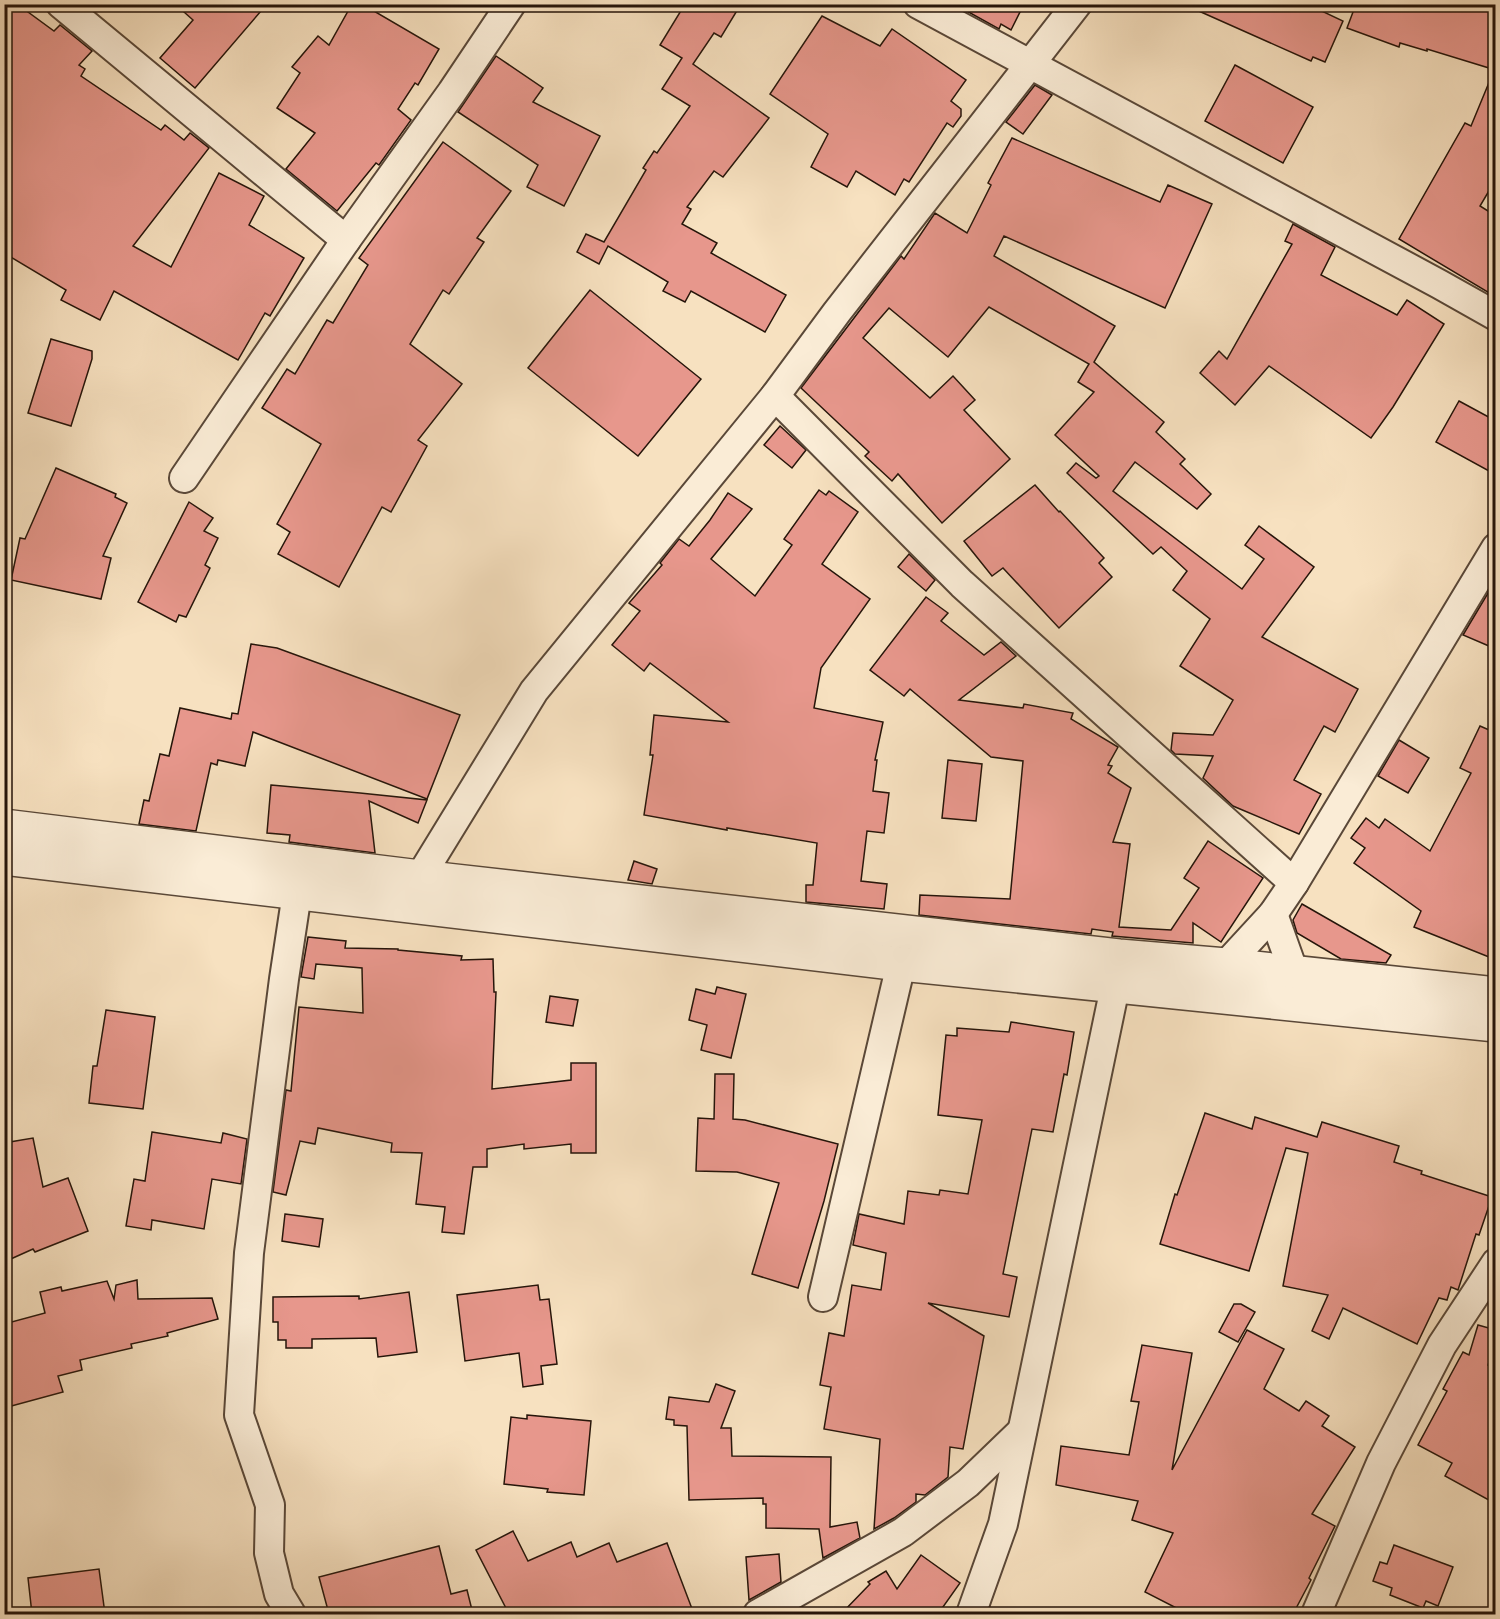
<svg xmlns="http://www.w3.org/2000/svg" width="1500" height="1619" font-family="'IM FELL English',serif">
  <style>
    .building { fill: #e7978c; stroke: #26150a; stroke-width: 1.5 }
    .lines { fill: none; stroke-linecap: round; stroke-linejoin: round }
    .minor-casing { stroke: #5a4838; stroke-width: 32 }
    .tertiary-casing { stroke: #5a4838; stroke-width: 36 }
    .minor { stroke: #faecd6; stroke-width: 28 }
    .tertiary { stroke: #faecd6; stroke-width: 33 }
  </style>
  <rect width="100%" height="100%" fill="#f7e1c0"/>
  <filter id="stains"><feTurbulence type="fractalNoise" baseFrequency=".00333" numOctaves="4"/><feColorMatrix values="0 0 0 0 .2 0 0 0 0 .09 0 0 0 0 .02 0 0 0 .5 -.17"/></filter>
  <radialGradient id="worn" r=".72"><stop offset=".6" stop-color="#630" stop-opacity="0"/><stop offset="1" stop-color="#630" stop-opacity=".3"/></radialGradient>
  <g class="building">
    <polygon points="4,4 17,4 54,31 60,25 92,51 79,65 85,69 81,76 161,130 165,125 184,140 190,133 209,148 133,246 171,267 219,173 264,196 249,225 304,258 270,316 265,313 238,360 114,291 100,320 61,300 66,290 4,253"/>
    <polygon points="175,4 267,4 195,88 160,58 193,20"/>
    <polygon points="352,4 362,4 439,49 418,85 415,83 398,109 411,120 379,165 376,163 337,211 286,169 315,133 277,108 300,73 292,67 318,36 329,45"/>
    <polygon points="685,4 741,4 721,37 714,33 693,64 769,118 723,177 714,171 687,207 691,209 682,224 717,243 711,253 786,295 765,332 691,291 685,302 663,291 668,282 608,246 599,264 577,252 586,234 604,242 646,170 643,168 654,151 657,153 690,106 662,89 682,58 660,45"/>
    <polygon points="954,4 1024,4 1011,30 1001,24 999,29"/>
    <polygon points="1183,4 1307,4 1343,21 1325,62 1313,57 1311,61"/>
    <polygon points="1356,4 1496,4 1496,47 1489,68 1427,49 1427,51 1400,43 1399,47 1347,28"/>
    <polygon points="822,16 880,46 892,29 966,80 951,101 961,109 961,116 953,127 947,123 909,182 904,179 895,195 856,171 847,187 811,167 828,134 770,94"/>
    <polygon points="496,56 543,88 533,102 600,136 564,206 527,187 538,165 458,112"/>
    <polygon points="1235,65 1313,107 1283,163 1205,121"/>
    <polygon points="1495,68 1496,179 1480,206 1496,216 1496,297 1399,239 1465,123 1471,126"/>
    <polygon points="1035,85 1052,95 1023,134 1006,122"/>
    <polygon points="1012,138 1160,202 1168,185 1212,204 1165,308 1004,236 994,256 1115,326 1094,362 1164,422 1156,432 1185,459 1180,464 1211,494 1197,509 1135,462 1113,491 1242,589 1264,559 1245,545 1259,526 1314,567 1262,637 1358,689 1335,732 1324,726 1294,780 1321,794 1299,834 1233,806 1203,778 1213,756 1175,754 1171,750 1173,733 1213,735 1233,700 1180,666 1210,619 1173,590 1187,571 1161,547 1153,554 1067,473 1076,463 1096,478 1099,476 1055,435 1094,392 1078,382 1089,364 989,307 948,357 889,308 863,338 930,398 953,376 975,400 964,410 1010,459 942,523 898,474 892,481 865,456 869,452 801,388 901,256 904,259 935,213 967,233 991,185 988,183"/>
    <polygon points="443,142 511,191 477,238 484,242 449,294 443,290 410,344 462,384 418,440 427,446 391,512 382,507 339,587 278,554 290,532 277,524 321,444 262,408 287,369 295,374 327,320 333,323 368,265 359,258"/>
    <polygon points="1293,224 1335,247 1321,275 1397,315 1407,300 1444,324 1393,407 1371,438 1269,366 1235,405 1200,373 1219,351 1227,359 1292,244 1285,241"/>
    <polygon points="590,290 701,379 638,456 528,368"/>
    <polygon points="51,339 92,351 92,359 71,426 28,413"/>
    <polygon points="1459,401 1496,421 1496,459 1489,471 1436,442"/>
    <polygon points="780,426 806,450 792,468 764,445"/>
    <polygon points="56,468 116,494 115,497 127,503 103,556 111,558 101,599 11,580 20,538 25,539"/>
    <polygon points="1035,485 1059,512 1060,511 1104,558 1099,563 1112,577 1059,628 1003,568 992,576 964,541"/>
    <polygon points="819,490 826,495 829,491 858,512 822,564 870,599 821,668 814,708 883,722 875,760 877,760 873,791 889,793 884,833 867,831 861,881 887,884 884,909 806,902 806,885 813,885 817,843 727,828 727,830 644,815 653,755 650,755 654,715 728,722 650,663 644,671 612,645 640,611 629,603 662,565 660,563 679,539 689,546 710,520 728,493 752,509 711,559 755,596 792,545 784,539"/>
    <polygon points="189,502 213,518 204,531 218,538 205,565 210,568 186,617 179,615 176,622 138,602"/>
    <polygon points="909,554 935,580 926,591 898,567"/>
    <polygon points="1491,588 1496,590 1496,649 1463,635"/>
    <polygon points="926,597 948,613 941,621 984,655 1001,642 1016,656 959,700 1023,708 1024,704 1073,713 1071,719 1118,747 1108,765 1112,766 1108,773 1131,788 1113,842 1130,844 1119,927 1171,930 1199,888 1184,878 1208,841 1263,878 1221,942 1193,923 1193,943 1112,936 1113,932 1092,929 1091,934 919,915 920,895 1010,899 1023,761 991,757 910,689 904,696 870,670"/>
    <polygon points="251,644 277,648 460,715 427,799 253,732 245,766 218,760 217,765 211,763 196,831 139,824 144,800 149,801 160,754 169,756 180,708 231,719 232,713 238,714"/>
    <polygon points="1480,726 1496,733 1496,941 1489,957 1414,927 1421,911 1354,863 1365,848 1351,838 1366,818 1379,828 1385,819 1430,851 1471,773 1460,768"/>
    <polygon points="1399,740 1429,758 1408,793 1378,776"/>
    <polygon points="948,760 982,764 976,821 942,818"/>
    <polygon points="271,785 360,793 427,800 418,823 369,801 375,853 289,842 290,835 267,833"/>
    <polygon points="634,861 657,869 652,884 628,880"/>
    <polygon points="1302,904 1391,955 1386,963 1341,959 1297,933 1293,920"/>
    <polygon points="308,937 346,941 345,948 398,949 398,950 462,956 461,960 493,959 494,992 496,992 492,1089 571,1080 571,1063 596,1063 596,1153 571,1153 571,1144 524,1149 524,1144 487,1149 487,1167 473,1167 464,1234 442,1232 445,1207 416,1204 422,1153 391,1152 392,1143 318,1128 315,1144 300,1141 286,1195 273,1192 286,1090 291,1091 299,1007 363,1013 362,968 316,964 314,979 301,977"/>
    <polygon points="717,987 746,994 731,1058 701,1050 707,1025 689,1020 696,989 715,994"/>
    <polygon points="550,996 578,1000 573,1026 546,1022"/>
    <polygon points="106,1010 155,1017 143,1109 89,1103 93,1066 97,1066"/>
    <polygon points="1011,1022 1074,1032 1067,1075 1064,1074 1053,1132 1032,1129 1003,1274 1017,1277 1009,1317 928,1303 984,1336 963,1449 950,1447 948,1477 925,1495 916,1494 916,1502 894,1518 874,1529 880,1439 824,1429 831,1387 820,1385 829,1333 844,1336 852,1285 881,1290 886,1253 853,1245 859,1214 904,1224 908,1191 939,1195 940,1190 968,1194 982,1120 938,1115 946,1035 957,1036 957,1028 1009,1032"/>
    <polygon points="715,1074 734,1074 733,1119 745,1120 838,1144 824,1201 798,1288 752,1274 779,1183 737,1172 696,1171 698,1118 714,1119"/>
    <polygon points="1205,1113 1252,1129 1255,1117 1317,1137 1322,1122 1399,1146 1394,1162 1422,1171 1421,1174 1492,1197 1479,1235 1476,1234 1458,1290 1451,1287 1447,1300 1439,1298 1417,1344 1343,1308 1329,1339 1312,1331 1328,1295 1283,1286 1308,1153 1286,1148 1249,1271 1160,1244 1175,1194 1177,1195"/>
    <polygon points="152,1132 221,1143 223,1133 247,1139 241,1184 212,1179 204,1229 152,1220 151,1230 126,1226 134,1179 145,1181"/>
    <polygon points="33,1138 43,1187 68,1178 88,1231 35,1252 33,1249 4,1262 4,1143"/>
    <polygon points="285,1214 323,1219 319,1247 282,1241"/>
    <polygon points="137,1280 138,1299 212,1298 218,1319 167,1333 168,1336 131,1344 132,1348 80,1360 82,1370 58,1376 63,1392 4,1408 4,1324 45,1313 40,1292 61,1287 62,1291 107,1281 114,1299 116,1285"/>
    <polygon points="538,1285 540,1300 549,1299 557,1364 541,1366 543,1384 523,1387 519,1353 465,1361 457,1295"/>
    <polygon points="409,1292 417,1352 378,1357 376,1338 312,1339 312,1348 286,1348 286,1340 278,1340 278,1322 273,1322 273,1297 359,1296 359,1299"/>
    <polygon points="1234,1304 1241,1304 1255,1312 1238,1342 1219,1332"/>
    <polygon points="1478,1325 1496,1330 1496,1341 1488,1365 1496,1369 1496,1504 1445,1476 1452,1463 1418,1445 1447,1391 1443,1389 1463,1352 1469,1355"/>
    <polygon points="1247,1330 1284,1349 1264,1389 1299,1411 1306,1401 1329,1416 1322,1426 1355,1447 1312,1514 1335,1526 1309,1578 1311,1580 1293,1614 1188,1614 1145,1592 1173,1533 1132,1520 1138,1501 1056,1485 1061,1446 1129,1455 1139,1402 1131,1401 1142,1345 1192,1353 1172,1470"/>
    <polygon points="716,1384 735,1391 721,1428 731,1428 732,1456 831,1457 830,1527 857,1522 860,1538 823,1558 819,1529 766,1528 766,1504 763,1504 763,1498 689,1500 687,1426 674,1425 674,1420 666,1419 669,1397 709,1402"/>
    <polygon points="527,1415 591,1421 584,1495 547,1492 548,1489 504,1484 511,1417 527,1419"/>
    <polygon points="513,1531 528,1561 571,1542 577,1557 609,1543 617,1562 667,1543 694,1614 509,1614 476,1550"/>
    <polygon points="1394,1545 1453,1567 1438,1606 1426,1601 1423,1608 1390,1595 1392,1588 1373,1581 1380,1562 1387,1564"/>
    <polygon points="439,1546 451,1594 467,1590 473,1614 329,1614 319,1577"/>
    <polygon points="779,1554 781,1582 749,1600 746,1557"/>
    <polygon points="921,1555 960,1583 938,1614 841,1614 870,1584 868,1582 886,1571 897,1589"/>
    <polygon points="99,1569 105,1614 32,1614 28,1578"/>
  </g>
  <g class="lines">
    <g class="minor-casing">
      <g id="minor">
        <polyline points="61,4 346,240"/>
        <polyline points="918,4 1439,284 1496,316"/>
        <polyline points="775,396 962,584 1294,883"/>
        <polyline points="184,478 346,240 452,92 511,4"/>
        <polyline points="420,877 534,691 775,396 837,312 1077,4"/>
        <polyline points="1273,914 1294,973"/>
        <polyline points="1226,965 1273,914 1294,883 1496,548"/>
        <polyline points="823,1297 901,964"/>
        <polyline points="291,1614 279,1594 269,1553 270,1505 239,1415 249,1253 284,979 297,893"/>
        <polyline points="758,1614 903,1532 968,1483 1022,1431"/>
        <polyline points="971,1614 1003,1524 1115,987"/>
        <polyline points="1316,1614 1381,1463 1442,1345 1496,1263"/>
      </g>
    </g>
    <g class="tertiary-casing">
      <g id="tertiary">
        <polyline points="4,826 420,877 1119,956 1226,965 1496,994"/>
        <polyline points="4,858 901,964 1496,1025"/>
      </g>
    </g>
    <use href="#minor" class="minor"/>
    <use href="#tertiary" class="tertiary"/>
  </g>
  <rect width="1500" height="1619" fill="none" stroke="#f7e1c0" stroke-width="24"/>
  <rect x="6" y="6" width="1488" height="1607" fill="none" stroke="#26150a" stroke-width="3"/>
  <rect x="12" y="12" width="1476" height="1595" fill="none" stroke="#26150a" stroke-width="1.5"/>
  <rect width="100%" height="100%" filter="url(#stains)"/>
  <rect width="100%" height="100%" fill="url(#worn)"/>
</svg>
